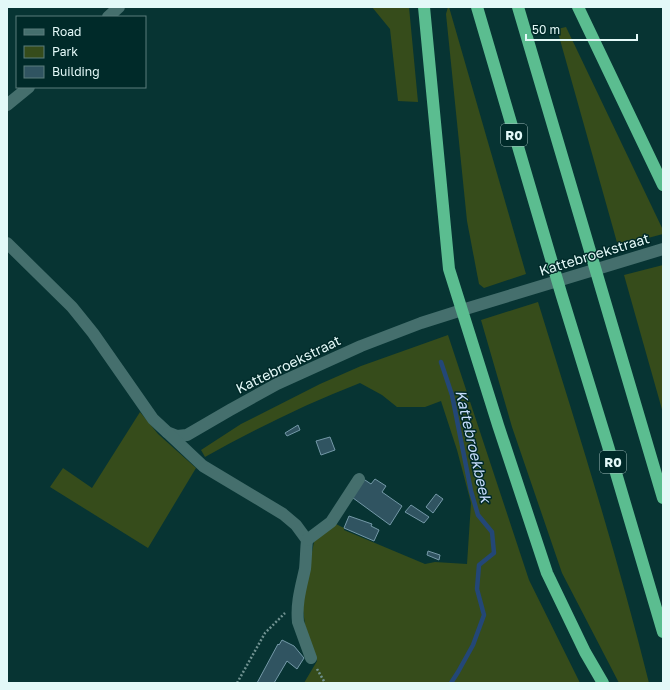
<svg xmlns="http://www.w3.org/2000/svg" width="670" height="690" font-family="'Golos Text',sans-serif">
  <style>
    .green { fill: #364c1b }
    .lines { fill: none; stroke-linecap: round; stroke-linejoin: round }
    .stream { stroke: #234777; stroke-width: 4.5 }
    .building { fill: #305461; stroke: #7499a8 }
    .path { stroke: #709291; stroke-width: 2.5; stroke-dasharray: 2 2; stroke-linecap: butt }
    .minor { stroke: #456f6d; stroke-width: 12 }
    .highway { stroke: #5bbd90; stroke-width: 12 }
    .labels { text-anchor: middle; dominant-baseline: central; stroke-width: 3; stroke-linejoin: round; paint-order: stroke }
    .shield { fill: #002a29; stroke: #9fbbba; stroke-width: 1 }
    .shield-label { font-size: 13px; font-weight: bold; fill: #e3f9f8 }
    .street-label { font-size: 14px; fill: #e3f9f8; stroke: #002a29 }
    .water-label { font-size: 15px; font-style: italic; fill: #c6dcfb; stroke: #002a29 }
  </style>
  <rect width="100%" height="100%" fill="#073433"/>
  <g class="green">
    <polygon points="372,7 409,7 418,102 398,101 390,29"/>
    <polygon points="448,7 449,7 526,274 484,288 479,284 467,221 446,14"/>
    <polygon points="566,27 663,230 663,234 618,246 557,29"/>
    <polygon points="663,265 663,413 624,275"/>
    <path d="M538,302c39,126 79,252 111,381h-30l-57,-110 -50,-146 -31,-107z"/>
    <path d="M448,335l81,245 51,103h-276l13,-22 -12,-36 -3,-23 12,-60 20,-19 10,5v2l81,34 10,-2 32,2 4,-61 -14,-53 -16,-49 -16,6h-28l-15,-12 -22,-12c-54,21 -105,46 -155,74l-4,-7 40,-26 79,-40 41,-18z"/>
    <polygon points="140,412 158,434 196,468 148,548 50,487 63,468 92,488"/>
  </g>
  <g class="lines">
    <polyline class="stream" points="441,362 452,395 471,491 478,515 492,532 494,553 479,565 477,589 484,615 473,645 458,672 451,683"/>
  </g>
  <g class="building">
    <polygon points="298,425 300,430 287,436 285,433"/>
    <polygon points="330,437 335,450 321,455 316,441"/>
    <polygon points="362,478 371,484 375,479 386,486 382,492 402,506 390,525 349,495"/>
    <polygon points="436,494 443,499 433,513 426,507"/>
    <polygon points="411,505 429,517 424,523 405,512"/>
    <polygon points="349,516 372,524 371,526 379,530 374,541 344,528"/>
    <polygon points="428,551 440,555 439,560 427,555"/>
    <polygon points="282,640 294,646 304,658 297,669 287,661 274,683 257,683 278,644 279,645"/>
  </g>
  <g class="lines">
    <g class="path">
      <polyline points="317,669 325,683"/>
      <polyline points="237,683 265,633 285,613"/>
    </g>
    <g class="minor">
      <polyline points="108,17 119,7"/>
      <polyline points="7,105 29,87"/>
      <polyline points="7,243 72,307 93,333 153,419 167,432 177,436 187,435 230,410 277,384 361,346 421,323 462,310 663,249"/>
      <path d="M168,433l35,33 80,48 13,11 11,15c-1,9 -1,19 -2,29 -4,18 -9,34 -7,53l13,36"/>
      <polyline points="307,540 331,522 359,479"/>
    </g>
    <g class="highway">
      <polyline points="424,7 449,269 498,425 547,573 585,652 603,683"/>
      <polyline points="477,7 561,293 608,446 663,632"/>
      <polyline points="518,7 663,498"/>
      <polyline points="578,7 663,185"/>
    </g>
  </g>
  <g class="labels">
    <g class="shield">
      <rect x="501" y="124" width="26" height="22" rx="3"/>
      <rect x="600" y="451" width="26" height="22" rx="3"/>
    </g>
    <g class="shield-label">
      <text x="514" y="135">R0</text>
      <text x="613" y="462">R0</text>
    </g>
    <g class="street-label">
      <text transform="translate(594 254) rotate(-17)">Kattebroekstraat</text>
      <text transform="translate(288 364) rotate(-26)">Kattebroekstraat</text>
    </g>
    <g class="water-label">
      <text transform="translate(474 446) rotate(77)">Kattebroekbeek</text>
    </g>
  </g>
  <rect width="670" height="690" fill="none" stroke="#e3f9f8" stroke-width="16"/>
  <rect x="16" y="16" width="130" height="72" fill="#002a29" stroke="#5b7d7c"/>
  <rect x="24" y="29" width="20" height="6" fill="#456f6d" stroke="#5b7d7c"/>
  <text x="52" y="36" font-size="12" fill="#e3f9f8">Road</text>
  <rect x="24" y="46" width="20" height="12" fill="#364c1b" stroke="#5b7d7c"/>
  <text x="52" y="56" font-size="12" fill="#e3f9f8">Park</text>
  <rect x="24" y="66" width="20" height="12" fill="#305461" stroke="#5b7d7c"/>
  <text x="52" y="76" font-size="12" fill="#e3f9f8">Building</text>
  <path d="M526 34v6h111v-6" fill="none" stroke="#e3f9f8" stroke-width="2"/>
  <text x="532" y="34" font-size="12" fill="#e3f9f8" stroke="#002a29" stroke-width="3" paint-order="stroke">50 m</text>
</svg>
